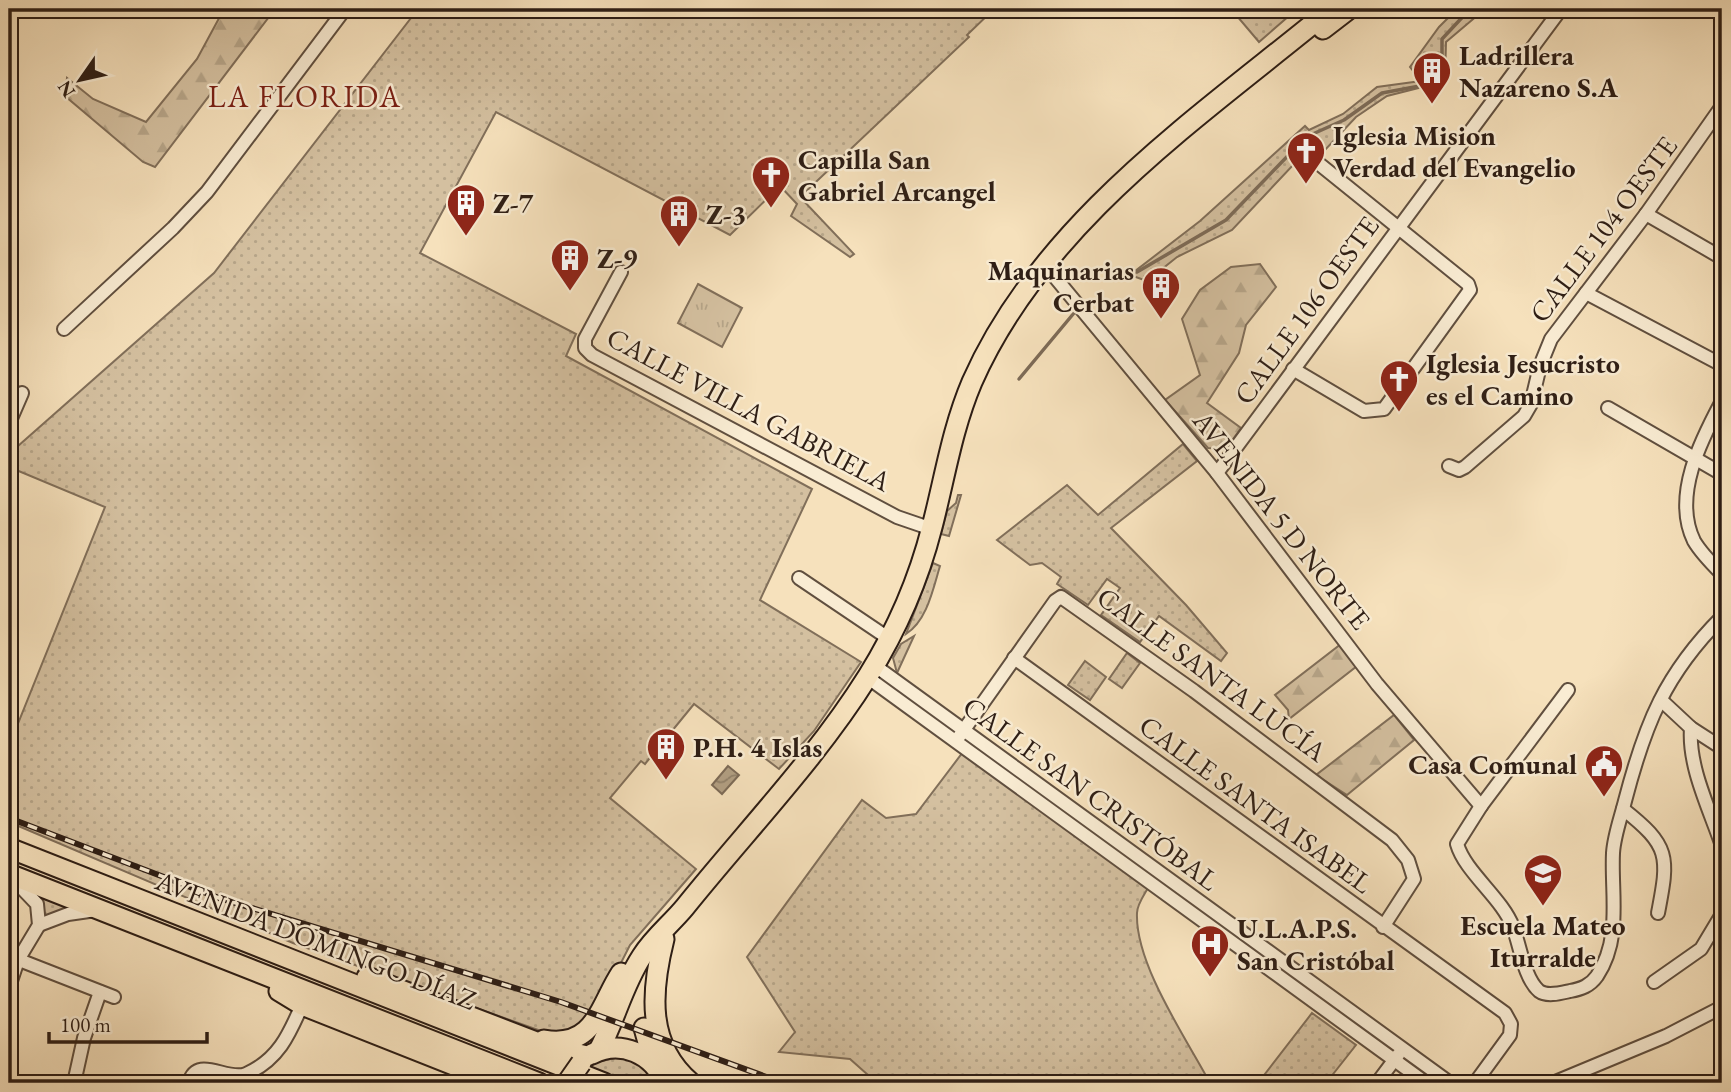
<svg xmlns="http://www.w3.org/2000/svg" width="1731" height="1092" font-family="'EB Garamond',serif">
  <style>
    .grass { fill: url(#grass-dots); stroke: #816f5a; stroke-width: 2 }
    .forest { fill: url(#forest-firs); stroke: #816f5a; stroke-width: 2 }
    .park { fill: url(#park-tufts); stroke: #816f5a; stroke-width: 2 }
    .water { fill: url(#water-waves); stroke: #7d6b57; stroke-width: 2 }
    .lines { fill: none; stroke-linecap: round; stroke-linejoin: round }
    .stream { stroke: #7d6b57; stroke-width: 3.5 }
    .minor-casing { stroke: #604f3f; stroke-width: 16 }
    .primary-casing { stroke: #2e1e15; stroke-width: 23 }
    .minor { stroke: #f9ecd3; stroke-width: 12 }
    .primary { stroke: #f6e1bc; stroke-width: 19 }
    .rail-casing { stroke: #2e1e15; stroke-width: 6 }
    .rail { stroke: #f9ecd3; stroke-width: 3.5; stroke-dasharray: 10; stroke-linecap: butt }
    .primary-bridge-casing { stroke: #2e1e15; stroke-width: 23; stroke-linecap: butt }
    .primary-bridge { stroke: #f6e1bc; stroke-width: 19 }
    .labels { text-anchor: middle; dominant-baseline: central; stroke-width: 5; stroke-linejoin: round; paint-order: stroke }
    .poi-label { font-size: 28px; font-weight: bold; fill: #2e1e15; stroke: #f9ecd3; text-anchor: start }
    .street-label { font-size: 28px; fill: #2e1e15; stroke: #f9ecd3 }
    .neighbourhood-label { font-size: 30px; letter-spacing: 2px; fill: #7a1f14; stroke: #f9ecd3 }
  </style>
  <defs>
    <pattern id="grass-dots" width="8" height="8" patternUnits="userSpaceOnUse" patternTransform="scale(1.75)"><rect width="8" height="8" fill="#d4c0a0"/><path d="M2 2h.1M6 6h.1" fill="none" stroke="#b6a589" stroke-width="1.8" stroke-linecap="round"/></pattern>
    <pattern id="forest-firs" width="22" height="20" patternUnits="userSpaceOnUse" patternTransform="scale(1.75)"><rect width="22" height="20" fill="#d4c0a0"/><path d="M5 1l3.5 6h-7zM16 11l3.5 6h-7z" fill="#b6a589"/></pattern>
    <pattern id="park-tufts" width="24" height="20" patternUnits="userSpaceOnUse" patternTransform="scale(1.75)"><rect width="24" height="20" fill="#d4c0a0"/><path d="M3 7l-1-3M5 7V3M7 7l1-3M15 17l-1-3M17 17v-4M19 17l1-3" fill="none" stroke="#b6a589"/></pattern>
    <pattern id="water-waves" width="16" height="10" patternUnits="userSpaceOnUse" patternTransform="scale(1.75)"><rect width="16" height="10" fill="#b29f83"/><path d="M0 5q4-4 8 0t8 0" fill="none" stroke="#91816a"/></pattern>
  </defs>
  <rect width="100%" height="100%" fill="#f6e1bc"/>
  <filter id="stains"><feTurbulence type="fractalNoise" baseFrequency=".00286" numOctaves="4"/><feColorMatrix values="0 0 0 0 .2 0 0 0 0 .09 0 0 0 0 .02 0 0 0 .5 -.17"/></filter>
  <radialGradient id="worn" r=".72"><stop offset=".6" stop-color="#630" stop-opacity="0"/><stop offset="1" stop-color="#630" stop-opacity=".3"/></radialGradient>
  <g class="grass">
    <polygon points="418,9 994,9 967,35 969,37 800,197 854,254 850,257 791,216 797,204 780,186 730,235 496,112 420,253 576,334 566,356 812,489 760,600 861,662 814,731 779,769 694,704 645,764 641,761 610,798 696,869 630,945 591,1022 558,1037 293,943 9,822 9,746 105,507 9,467 9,454 214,273"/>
    <polygon points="1231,9 1297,9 1259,42"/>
    <polygon points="1457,9 1485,9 1446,42 1445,79 1442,82 1387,96 1356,117 1325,150 1310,147 1232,230 1177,257 1147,281 1130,275 1200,221 1305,126 1309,130 1343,114 1377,87 1421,81 1410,67 1439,27"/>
    <polygon points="1183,444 1197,461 1111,528 1186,605 1227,653 1221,661 1159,616 1140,642 1101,615 1120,588 1107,579 1088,605 1057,584 1061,577 1042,563 1030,565 997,540 1067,485 1098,515"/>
    <polygon points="958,495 961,495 949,536 941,534 947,511 956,503"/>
    <path d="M933,563l7,3c-7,23 -13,55 -34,68z"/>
    <polygon points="914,636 897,673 893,658 901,644"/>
    <polygon points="1127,653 1140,663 1122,688 1109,679"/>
    <polygon points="1085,661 1106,677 1090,700 1068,685"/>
    <path d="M963,752l185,136c-4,7 -11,17 -11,25 -2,51 49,125 73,170h-333l-27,-24 -71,-7 16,-20 -48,-75 115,-157 24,18 30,-4z"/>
    <polygon points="37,893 73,908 40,922"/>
    <polygon points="1312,1013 1356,1045 1326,1083 1258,1083"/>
    <path d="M620,1057c16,5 27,11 35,26h-28l-39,-15 9,-6z"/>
  </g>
  <g class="forest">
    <polygon points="224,9 275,9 155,167 143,162 65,96 67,78 93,99 146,122 197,59"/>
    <polygon points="1260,264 1276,287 1246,325 1239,353 1207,403 1241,428 1226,449 1208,448 1165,400 1200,375 1182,319 1200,290 1231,267"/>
    <polygon points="1341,644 1357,666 1289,719 1288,710 1275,695"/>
    <polygon points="1394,715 1414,740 1347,795 1316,775"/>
  </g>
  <polygon class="park" points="698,284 742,308 722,347 678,323"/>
  <polygon class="water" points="728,766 739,775 722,794 712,785"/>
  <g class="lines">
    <g class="stream">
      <polyline points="1137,272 1226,220 1306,137 1344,120 1382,93 1425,85 1442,75 1442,39 1470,9"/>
      <polyline points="1019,379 1074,313"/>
    </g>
    <g class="minor-casing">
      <g id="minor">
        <polyline points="1646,214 1722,258"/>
        <polyline points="1044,264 1217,473 1377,684 1481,806"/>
        <polyline points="621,272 585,339 585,348 592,355 897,517 932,529"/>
        <polyline points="1586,293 1722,365"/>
        <polyline points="64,329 173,228 207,192 345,9"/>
        <polyline points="1293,369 1364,411 1384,409 1470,290 1468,284 1318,163"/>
        <path d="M1722,401c-21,39 -50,95 -28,140 7,12 18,23 28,33"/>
        <polyline points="1608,408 1722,474"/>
        <polyline points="9,423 22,393"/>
        <polyline points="1449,466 1459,470 1465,467 1524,416 1531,404 1540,366 1551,339 1646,214 1722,106"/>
        <polyline points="1217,473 1561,9"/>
        <polyline points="799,578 888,638"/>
        <polyline points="1014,658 1505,1013 1511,1024 1510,1035 1475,1083"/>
        <polyline points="874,665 1450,1083"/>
        <polyline points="867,677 1426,1083"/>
        <path d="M1568,690l-87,116 -24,38c8,28 45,54 56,83 7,18 11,51 26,64 8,6 22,2 31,0 11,-2 20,-5 27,-15 25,-38 14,-81 16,-123 1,-17 8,-36 12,-52 20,-77 40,-127 97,-184"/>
        <polyline points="1661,700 1691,728 1722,748"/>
        <path d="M1691,728c-3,39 19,82 31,118"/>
        <polyline points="956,741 1055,601 1061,597 1194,691 1392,840 1408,860 1414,879 1383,927"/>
        <path d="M1623,809c47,37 46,47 35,104"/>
        <polyline points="39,925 68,914 96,910"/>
        <polyline points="9,956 114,997"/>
        <polyline points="1654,982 1701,949 1722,914"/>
        <polyline points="9,987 18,960 39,925 37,904 15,881"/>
        <polyline points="74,1083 84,1038 100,992"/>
        <path d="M189,1083c8,-29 38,-1 57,-9 32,-14 43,-39 56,-69"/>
        <polyline points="1377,1083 1398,1055"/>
        <polyline points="1553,1083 1666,1036 1722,1007"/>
      </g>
    </g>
    <g class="primary-casing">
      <g id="primary">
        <polyline points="1323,29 1349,9"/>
        <polyline points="9,848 604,1083"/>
        <polyline points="9,874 539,1083"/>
        <path d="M664,939c-13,52 -18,106 27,144"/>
        <polyline points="367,977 552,1048 587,1056"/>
        <polyline points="279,991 302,1005 499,1083"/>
        <polyline points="644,1028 654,1064"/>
        <path d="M544,1040c51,9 56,-35 77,-67"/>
        <path d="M599,1050c16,-30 24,-65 43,-94 12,-19 29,-32 43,-49 61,-76 131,-148 183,-231 28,-45 51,-98 64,-149 13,-50 20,-98 40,-145 71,-161 228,-265 359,-373"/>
        <path d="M592,1054c29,-15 61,0 73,29"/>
      </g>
    </g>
    <use href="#minor" class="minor"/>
    <use href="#primary" class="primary"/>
    <g class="rail-casing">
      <polyline id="rail" points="9,818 219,898 561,1002 783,1083"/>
    </g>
    <use href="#rail" class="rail"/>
    <g class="primary-bridge-casing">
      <polyline id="primary-bridge" points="567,1083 581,1063"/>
    </g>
    <use href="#primary-bridge" class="primary-bridge"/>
  </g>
  <defs>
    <g id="building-pin" transform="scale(2.0125)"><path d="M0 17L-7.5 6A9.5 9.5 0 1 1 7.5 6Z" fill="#8f2418" stroke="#f9ecd3"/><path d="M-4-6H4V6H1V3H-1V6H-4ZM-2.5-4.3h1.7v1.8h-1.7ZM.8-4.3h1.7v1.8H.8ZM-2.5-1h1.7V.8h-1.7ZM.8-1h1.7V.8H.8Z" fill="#fff"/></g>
    <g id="church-pin" transform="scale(2.0125)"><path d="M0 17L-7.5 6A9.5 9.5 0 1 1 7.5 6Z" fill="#8f2418" stroke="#f9ecd3"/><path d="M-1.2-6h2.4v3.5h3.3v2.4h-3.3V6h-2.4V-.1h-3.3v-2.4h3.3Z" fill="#fff"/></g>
    <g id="civic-pin" transform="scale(2.0125)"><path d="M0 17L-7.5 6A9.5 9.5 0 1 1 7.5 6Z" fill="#8f2418" stroke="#f9ecd3"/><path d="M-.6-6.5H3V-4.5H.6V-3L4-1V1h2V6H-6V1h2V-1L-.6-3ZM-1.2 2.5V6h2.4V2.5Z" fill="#fff"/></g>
    <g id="school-pin" transform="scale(2.0125)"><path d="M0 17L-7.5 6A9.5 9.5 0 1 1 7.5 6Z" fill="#8f2418" stroke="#f9ecd3"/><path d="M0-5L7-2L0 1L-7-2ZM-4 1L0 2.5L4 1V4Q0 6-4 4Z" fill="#fff"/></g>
    <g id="hospital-pin" transform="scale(2.0125)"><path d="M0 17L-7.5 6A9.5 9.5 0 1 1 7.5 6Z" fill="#8f2418" stroke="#f9ecd3"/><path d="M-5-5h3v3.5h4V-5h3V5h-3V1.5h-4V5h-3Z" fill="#fff"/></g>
  </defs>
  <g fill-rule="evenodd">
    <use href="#building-pin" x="1432" y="71"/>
    <use href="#church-pin" x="1306" y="151"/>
    <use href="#church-pin" x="771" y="175"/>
    <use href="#building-pin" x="466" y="203"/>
    <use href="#building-pin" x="679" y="214"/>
    <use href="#building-pin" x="570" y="258"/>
    <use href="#building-pin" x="1161" y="286"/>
    <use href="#church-pin" x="1399" y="379"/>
    <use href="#building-pin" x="666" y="747"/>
    <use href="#civic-pin" x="1604" y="764"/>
    <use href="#school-pin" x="1543" y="873"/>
    <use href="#hospital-pin" x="1210" y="944"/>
  </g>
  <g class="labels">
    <g class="poi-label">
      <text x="1459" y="55">Ladrillera<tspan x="1459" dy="32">Nazareno S.A</tspan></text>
      <text x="1333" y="135">Iglesia Mision<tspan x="1333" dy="32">Verdad del Evangelio</tspan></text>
      <text x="798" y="159">Capilla San<tspan x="798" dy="32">Gabriel Arcangel</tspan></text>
      <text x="493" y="203">Z-7</text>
      <text x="706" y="214">Z-3</text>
      <text x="597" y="258">Z-9</text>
      <text x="1134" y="270" text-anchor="end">Maquinarias<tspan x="1134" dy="32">Cerbat</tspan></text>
      <text x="1426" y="363">Iglesia Jesucristo<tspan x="1426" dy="32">es el Camino</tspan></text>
      <text x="693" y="747">P.H. 4 Islas</text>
      <text x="1577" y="764" text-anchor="end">Casa Comunal</text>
      <text x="1543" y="925" text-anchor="middle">Escuela Mateo<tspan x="1543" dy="32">Iturralde</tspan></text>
      <text x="1237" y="928">U.L.A.P.S.<tspan x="1237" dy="32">San Cristóbal</tspan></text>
    </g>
    <g class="street-label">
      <text transform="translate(1603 229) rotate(-53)">CALLE 104 OESTE</text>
      <text transform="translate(1306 310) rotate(-54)">CALLE 106 OESTE</text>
      <text transform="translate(749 409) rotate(28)">CALLE VILLA GABRIELA</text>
      <text transform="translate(1282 520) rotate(52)">AVENIDA 5 D NORTE</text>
      <text transform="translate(1212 674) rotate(36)">CALLE SANTA LUCÍA</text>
      <text transform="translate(1091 793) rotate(36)">CALLE SAN CRISTÓBAL</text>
      <text transform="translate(1256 804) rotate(36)">CALLE SANTA ISABEL</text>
      <text transform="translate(316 940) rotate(21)">AVENIDA DOMINGO DÍAZ</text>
    </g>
    <g class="neighbourhood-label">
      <text x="305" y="96">LA FLORIDA</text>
    </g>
  </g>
  <rect width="1731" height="1092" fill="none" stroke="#f6e1bc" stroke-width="35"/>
  <rect x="10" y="10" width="1710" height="1071" fill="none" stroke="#2e1e15" stroke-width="3.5"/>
  <rect x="18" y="18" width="1696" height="1057" fill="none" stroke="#2e1e15" stroke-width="2"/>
  <g transform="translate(80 80) rotate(236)" stroke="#f9ecd3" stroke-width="5" paint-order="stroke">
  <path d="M0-5L12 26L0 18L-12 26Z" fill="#2e1e15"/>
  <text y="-10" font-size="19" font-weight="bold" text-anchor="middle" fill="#2e1e15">N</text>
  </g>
  <path d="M49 1032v10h158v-10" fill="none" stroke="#2e1e15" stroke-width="3.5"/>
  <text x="60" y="1032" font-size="21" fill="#2e1e15" stroke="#f9ecd3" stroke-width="5" paint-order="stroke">100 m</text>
  <rect width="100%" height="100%" filter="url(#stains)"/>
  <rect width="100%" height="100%" fill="url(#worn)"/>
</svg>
